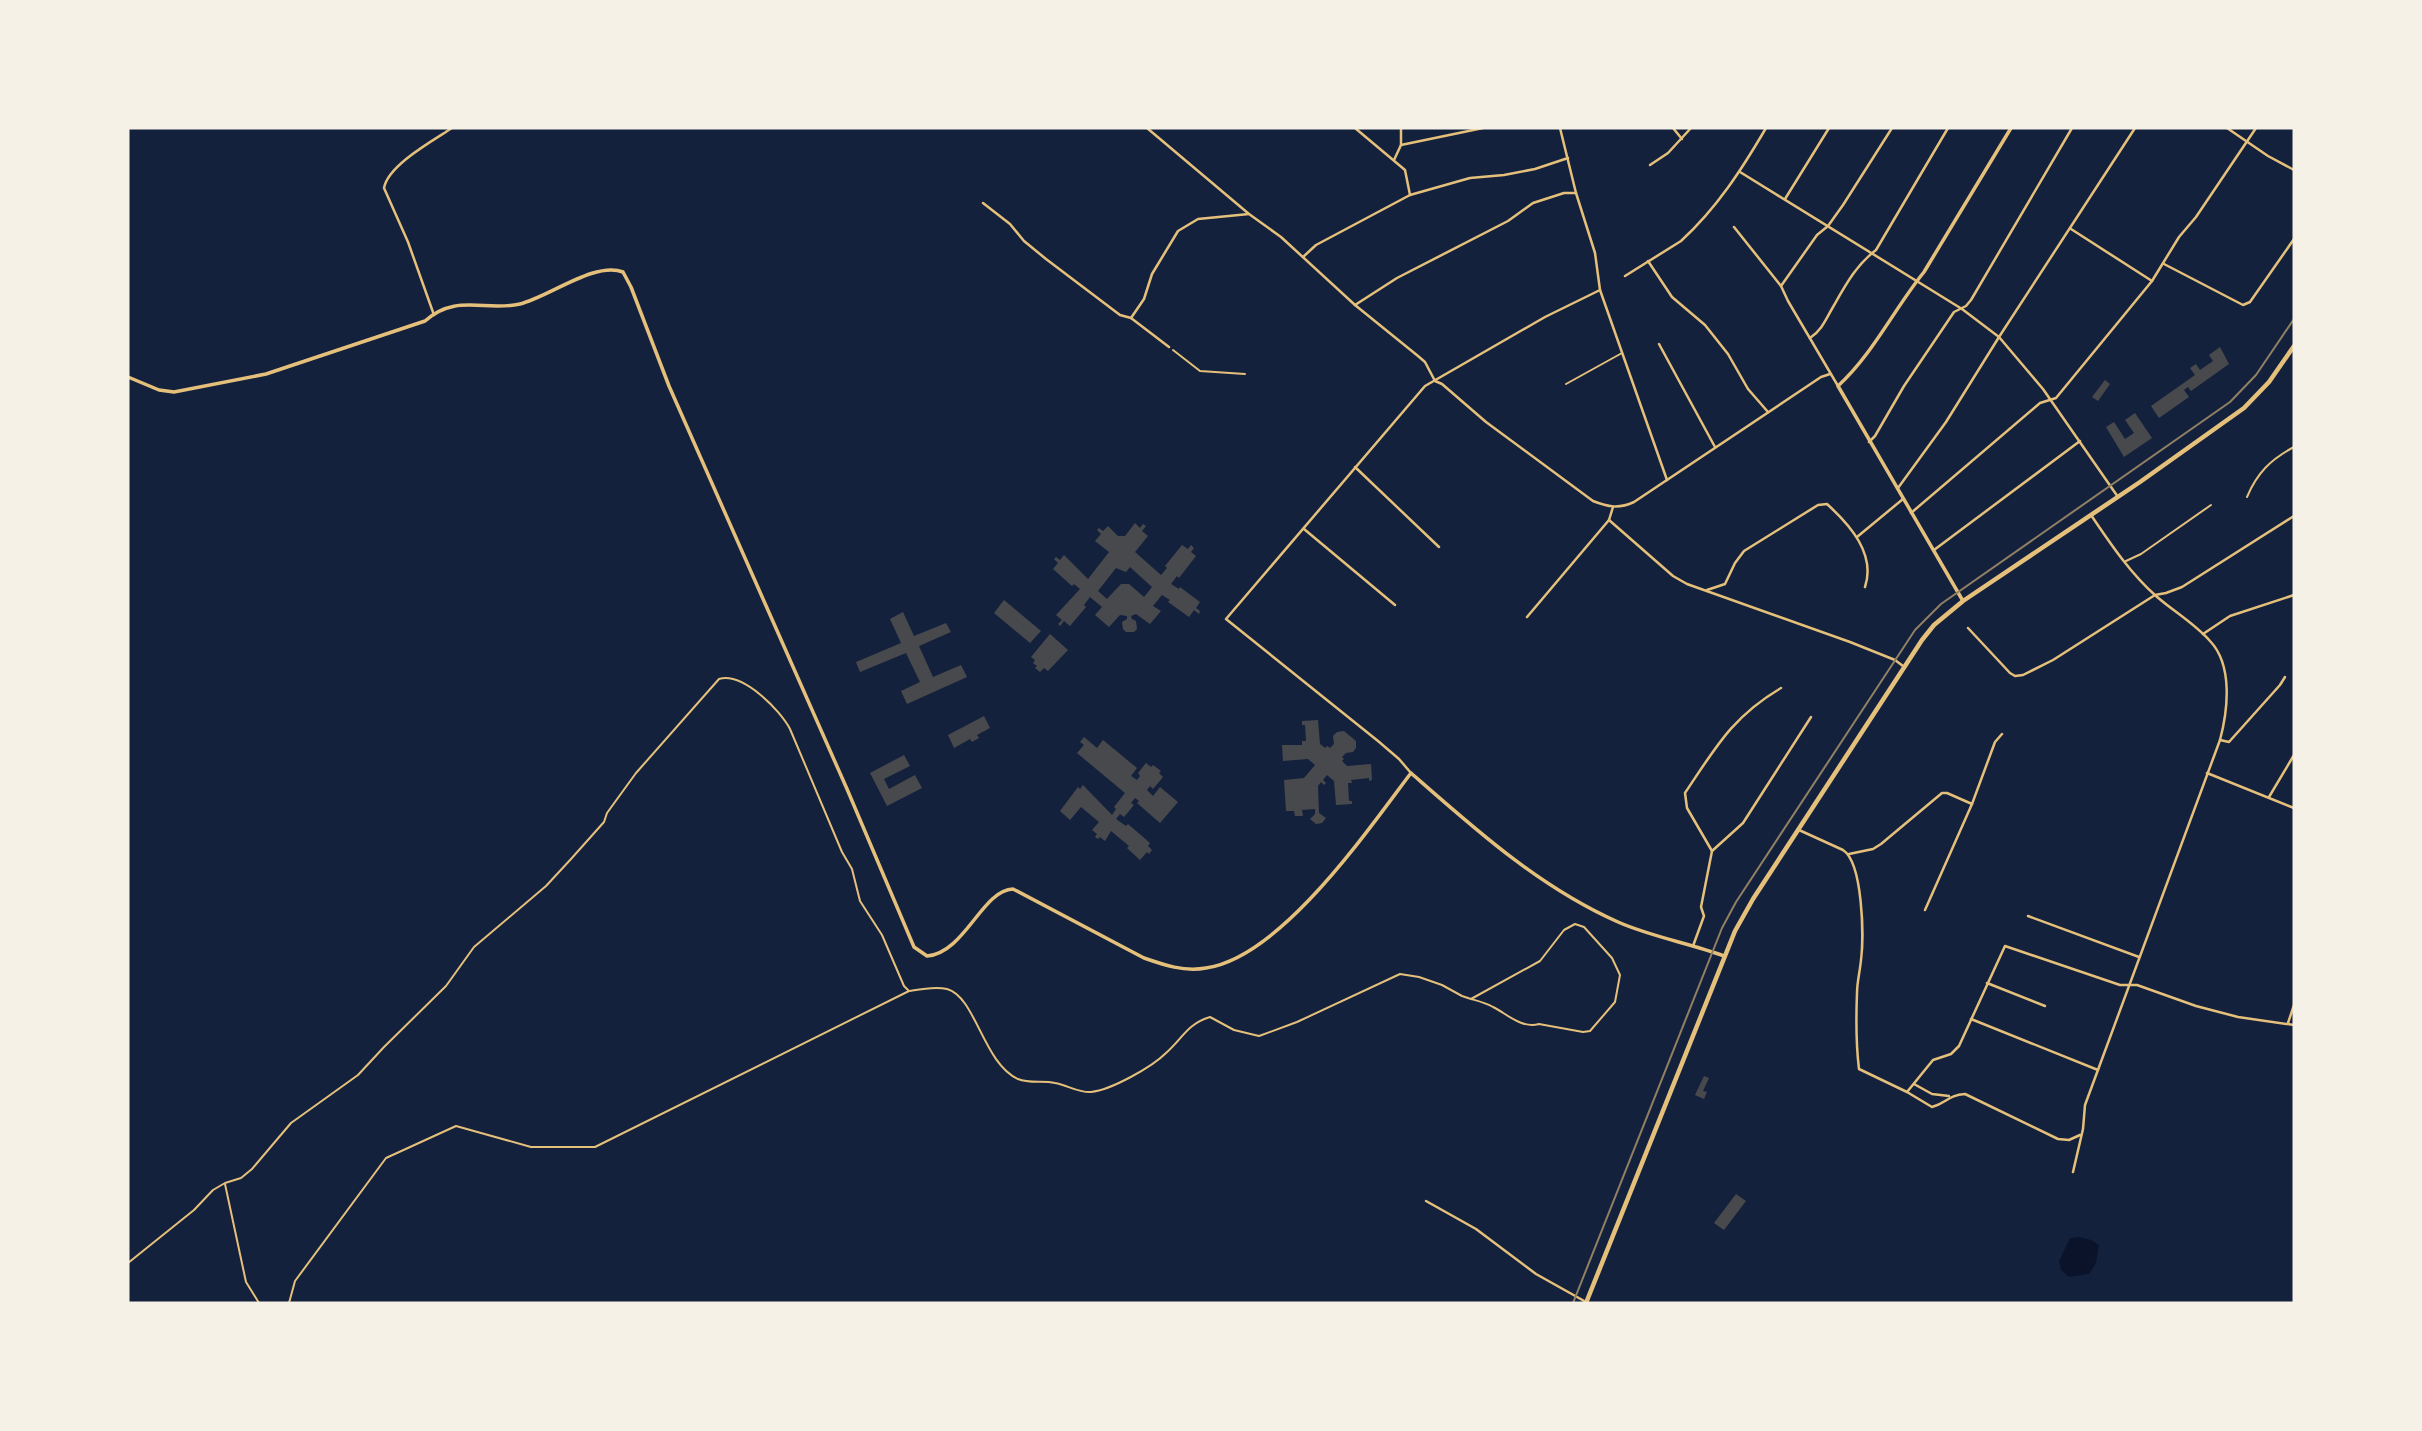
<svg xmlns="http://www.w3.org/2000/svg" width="2422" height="1431" font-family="Overpass,sans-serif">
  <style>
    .water { fill: #0b132b }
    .building { fill: #48494c; fill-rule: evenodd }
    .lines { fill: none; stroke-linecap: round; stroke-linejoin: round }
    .path { stroke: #e5c07b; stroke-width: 2 }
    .service { stroke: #e5c07b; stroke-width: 2 }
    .minor { stroke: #e5c07b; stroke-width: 2.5 }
    .tertiary { stroke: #e5c07b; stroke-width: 3.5 }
    .trunk { stroke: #e5c07b; stroke-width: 4.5 }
    .tram { stroke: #918062; stroke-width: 2 }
  </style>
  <rect width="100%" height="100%" fill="#14213d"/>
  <polygon class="water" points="2079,1237 2091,1240 2099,1245 2096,1263 2089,1274 2069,1277 2061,1270 2059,1261 2070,1238"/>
  <g class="building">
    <polygon points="2220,347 2229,364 2191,391 2188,387 2184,390 2189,397 2159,418 2151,406 2195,375 2190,368 2196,364 2200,370 2213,361 2209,355"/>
    <polygon points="2105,380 2110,384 2098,401 2092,397"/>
    <polygon points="2135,413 2152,438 2124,457 2106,427 2114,422 2125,439 2134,433 2125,420"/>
    <path d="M1135,523l5,5 3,-4 3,2 -4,5 6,5 -13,16 26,23 6,-7 -2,-2 17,-21 6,4 3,-4 3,3 -3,4 5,4 -17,22 -2,-2 -6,8 8,5 1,-2 20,15 -4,6 4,3 -1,3 -5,-4 -5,7 -21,-15 2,-2 -8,-5 -9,11 8,5 -11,13 -14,-10 -5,2 1,3 4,2 1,8 -3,3h-8l-3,-3 -1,-7 5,-3v-3l-7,-1 -11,12 -14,-12 7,-8 -12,-10 -6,8 2,2 -16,19 -6,-5 -4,5 -2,-2 4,-4 -6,-5 24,-26 -6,-5 -2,2 -19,-17 5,-6 -4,-4 2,-2 4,3 4,-5 24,24 21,-27 -14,-11 6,-7 -4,-4 2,-2 4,3 5,-5 10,10h7zM1130,567l22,20 -8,10 -15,-13h-8l-14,15 -9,-8 18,-23 10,4z"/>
    <polygon points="1004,600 1041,631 1030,643 994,613"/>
    <polygon points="903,612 914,636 946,623 951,632 919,646 933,677 961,665 967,677 907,704 901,691 920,682 906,653 860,672 856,662 901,643 890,619"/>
    <polygon points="1050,634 1068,650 1048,671 1044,668 1040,672 1035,668 1037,666 1033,663 1035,660 1031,657"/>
    <polygon points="984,716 990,728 977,735 979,738 972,742 970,739 954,748 948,735"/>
    <polygon points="1318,720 1320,744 1325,748 1327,746 1330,748 1334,744 1333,736 1337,732 1344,731 1356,741 1356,748 1353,752 1346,753 1342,757 1344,759 1342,761 1347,766 1371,764 1372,780 1369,781 1369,778 1351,780 1352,783 1348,783 1349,801 1352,801 1352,804 1336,805 1334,781 1327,775 1323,780 1326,783 1324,785 1321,782 1318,786 1319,813 1326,818 1322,823 1316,824 1310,819 1315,814 1315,809 1302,810 1303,816 1295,816 1294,811 1286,811 1284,780 1304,778 1315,765 1308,759 1283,761 1282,745 1302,745 1302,741 1306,741 1305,725 1302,725 1302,721"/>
    <polygon points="1084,737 1097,748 1103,740 1137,768 1131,776 1137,780 1140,776 1138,773 1146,763 1151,767 1153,765 1161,771 1159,773 1163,777 1153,789 1150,786 1147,790 1153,796 1160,787 1178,802 1160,823 1137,803 1139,801 1135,798 1131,803 1134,805 1124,817 1120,814 1116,819 1126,826 1128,824 1150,843 1148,846 1152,850 1149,854 1147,852 1140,860 1127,848 1129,846 1111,831 1105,841 1100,837 1098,839 1095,837 1097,834 1092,830 1099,822 1081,807 1070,820 1060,811 1078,787 1080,789 1083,785 1112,815 1116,809 1114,807 1125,793 1077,753 1084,745 1080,742"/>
    <polygon points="904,755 910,766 884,779 889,789 915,775 922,788 887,806 870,773"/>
    <polygon points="1704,1076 1709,1078 1703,1091 1707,1092 1704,1099 1695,1095"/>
    <polygon points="1736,1194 1746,1201 1724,1230 1714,1223"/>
  </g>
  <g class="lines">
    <g class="path">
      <polyline points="1173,350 1200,371 1245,374"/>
      <path d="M910,991c11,-2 25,-5 37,-2 29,8 36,74 71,90 12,5 25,1 37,4 12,2 24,10 36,9 20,-2 61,-25 75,-39 17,-15 21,-29 44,-36l24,13 25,6 38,-14 103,-48 19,3 23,8 20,11 9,3 69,-38 24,-31 11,-6 9,3 28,31 8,17 -5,27 -25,29 -7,1 -44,-8c-17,5 -32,-10 -46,-17 -7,-4 -15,-6 -22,-8"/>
      <polyline points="225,1184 246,1282 259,1303"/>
      <path d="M128,1263l66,-53 19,-20 12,-7 16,-5 11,-9 39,-46 67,-48 26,-28 62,-61 28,-39 72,-61 25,-27 33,-37 3,-9 29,-40 83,-94c24,-7 61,31 71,50l52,123 10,17 8,32 22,34 22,51 5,5 -314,156h-64l-75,-21 -70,32 -91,123 -6,22"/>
    </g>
    <g class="service">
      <polyline points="1566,384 1622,353"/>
      <path d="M2247,497c10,-24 24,-38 47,-50"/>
      <polyline points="2126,561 2141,554 2211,505"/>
    </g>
    <g class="minor">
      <path d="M1147,128l102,86 32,23 74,68 63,51 7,6 10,19 7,3 44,38 107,79c15,6 26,8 41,1l187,-125 9,-3"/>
      <polyline points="1355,128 1405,170 1410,195"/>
      <polyline points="1401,128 1401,145"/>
      <polyline points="1560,128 1576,193 1595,253 1600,290 1667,480"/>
      <polyline points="1673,128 1682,139"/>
      <polyline points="2227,128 2268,156 2294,170"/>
      <polyline points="1394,160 1401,145 1483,128"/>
      <polyline points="1650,165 1668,153 1691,128"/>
      <polyline points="1740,172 1962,309 1999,337 2043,389 2118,497"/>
      <polyline points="1785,199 1829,128"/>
      <polyline points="983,203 1010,224 1024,241 1046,259 1120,315 1131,318 1169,347"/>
      <polyline points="1734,227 1781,286 1788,301 1838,386"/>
      <polyline points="2071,229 2152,281"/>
      <polyline points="1303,257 1316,245 1410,195 1470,178 1504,175 1535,169 1568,158"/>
      <polyline points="1648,261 1672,297 1705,325 1728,354 1748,389 1768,412"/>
      <polyline points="2164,264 2243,305 2250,302 2294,239"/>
      <path d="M1625,276l56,-35c36,-33 61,-72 85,-113"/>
      <polyline points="1781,286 1817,235 1828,226 1843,205 1892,128"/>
      <polyline points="1355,305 1397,278 1508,221 1533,203 1564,193 1576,193"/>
      <path d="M434,315l-26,-73 -24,-54c4,-23 50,-48 68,-60"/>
      <polyline points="1131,318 1144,299 1152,274 1178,231 1198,219 1249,214"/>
      <path d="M1810,338c12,-8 16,-19 23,-31 12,-21 23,-42 43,-57l72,-122"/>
      <polyline points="1659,344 1715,447"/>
      <polyline points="1869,442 1875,436 1904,386 1954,312 1966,306 1971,300 2072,128"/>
      <polyline points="1355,467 1439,547"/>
      <polyline points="1898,488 1946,422 1999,337 2135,128"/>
      <polyline points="1911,513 2040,403 2056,398 2152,281 2179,237 2196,217 2256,128"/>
      <polyline points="1609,520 1673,576 1687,584 1850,642 1895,660 1903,666"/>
      <polyline points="1304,529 1395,605"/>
      <polyline points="1857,537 1903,499"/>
      <polyline points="1934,550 2080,441"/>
      <path d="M1707,590l18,-6 10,-21 9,-12 74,-46 9,-1c23,21 49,50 38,83"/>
      <polyline points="1527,617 1609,520 1613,507"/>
      <polyline points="1968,628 2010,673 2015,676 2023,675 2053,660 2155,595 2166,593 2182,587 2294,516"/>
      <polyline points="2203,634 2230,616 2294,595"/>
      <polyline points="2220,740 2229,742 2280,685 2285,677"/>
      <polyline points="1411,773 1399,759 1378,741 1226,619 1425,386 1545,317 1600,290"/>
      <polyline points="2207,773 2294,808"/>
      <polyline points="2269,797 2294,755"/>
      <path d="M1799,830l44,20c20,13 21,87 18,110 -1,11 -4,22 -4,33 -1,25 -1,52 2,76l48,23 26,-32 18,-6 8,-8 46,-100 115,39h17l59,21 42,11 56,8"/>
      <path d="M1712,851l-25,-43 -2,-15c31,-46 47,-76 96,-105"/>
      <polyline points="1849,854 1873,849 1881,844 1942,793 1947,793 1972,804"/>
      <polyline points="1925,910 1972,804 1995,742 2002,734"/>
      <polyline points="2028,916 2139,957"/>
      <polyline points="1693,946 1704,916 1701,907 1712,851 1743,823 1811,717"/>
      <polyline points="1987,983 2045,1006"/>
      <polyline points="1971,1019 2098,1070"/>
      <polyline points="2288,1023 2294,1005"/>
      <polyline points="1914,1084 1932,1094 1949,1096"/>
      <path d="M1907,1092l25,15c15,-4 16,-12 33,-13l93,45 11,1 11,-5"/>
      <path d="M2073,1172l10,-43 2,-24 135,-365c8,-30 13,-75 -10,-99 -16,-18 -37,-30 -54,-45 -26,-23 -46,-53 -65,-81"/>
      <polyline points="1426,1201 1476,1229 1536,1274 1586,1302"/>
    </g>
    <g class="tertiary">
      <path d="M128,377l31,13 15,2 92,-18 159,-53c31,-28 60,-9 95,-17 29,-7 75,-43 103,-32l8,15 38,99 178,403 67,158 13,9c38,-3 55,-66 86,-67l131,69c20,7 40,14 62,10 75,-11 161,-137 205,-195 64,56 128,114 207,149 34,15 71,21 106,34"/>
      <path d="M1963,601l-125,-215c35,-32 56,-77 86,-114l87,-144"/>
    </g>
    <polyline class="trunk" points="1586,1303 1735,931 1753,899 1922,640 1934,625 1963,601 2140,482 2244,408 2269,382 2294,346"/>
    <polyline class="tram" points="1573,1303 1722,928 1736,902 1915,630 1941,604 2230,402 2256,375 2294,319"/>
  </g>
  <rect width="2422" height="1431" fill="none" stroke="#f6f1e7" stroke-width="259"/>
</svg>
